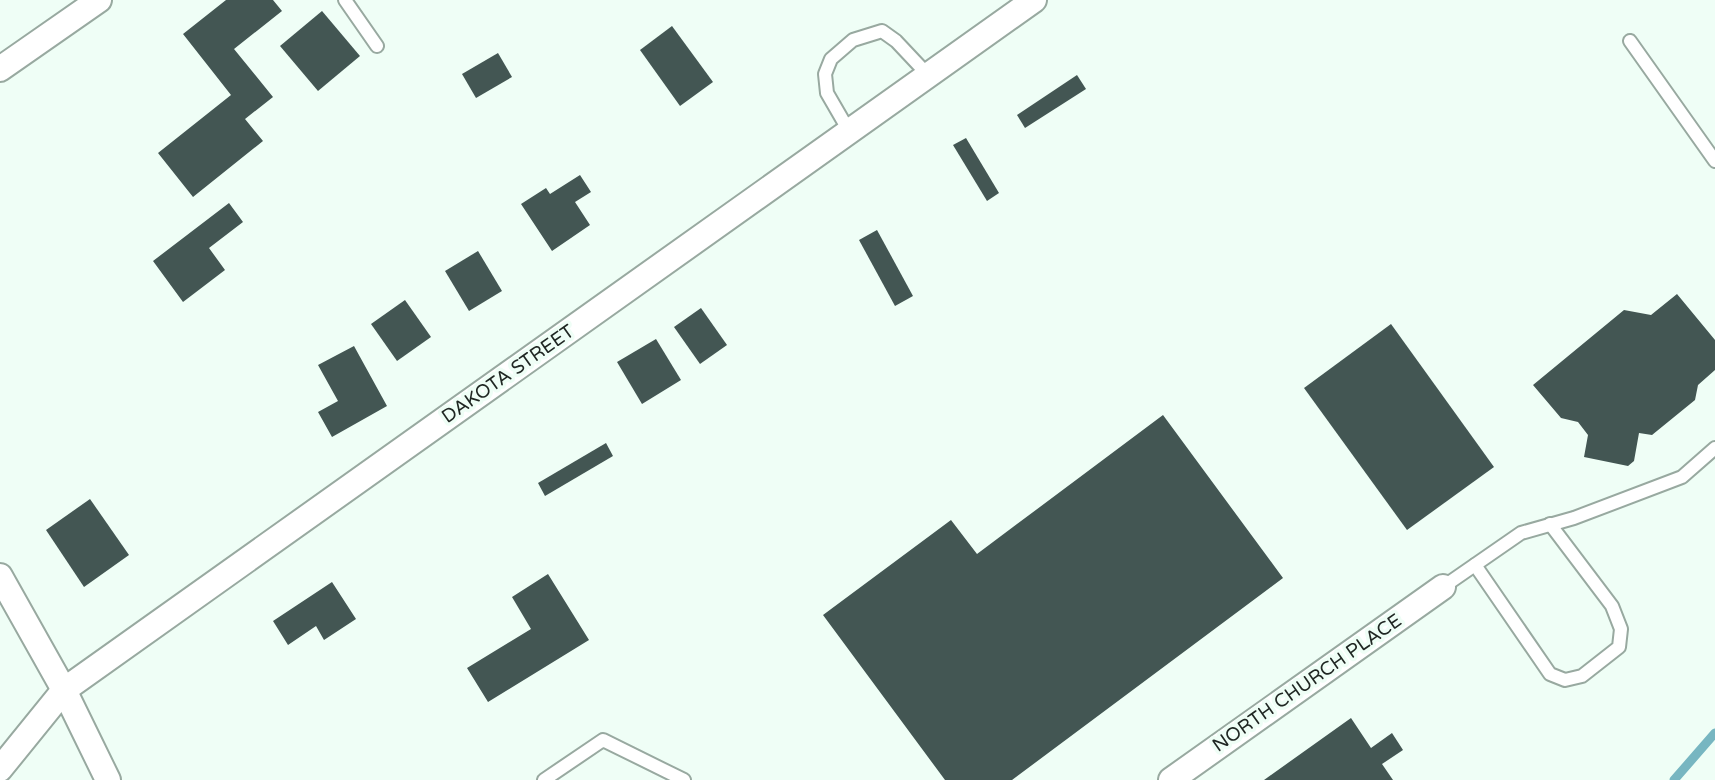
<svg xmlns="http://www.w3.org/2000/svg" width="1715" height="780" font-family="'Varela Round',sans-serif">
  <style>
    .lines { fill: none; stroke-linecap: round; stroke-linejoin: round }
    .stream { stroke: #77b6c1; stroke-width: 9 }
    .building { fill: #435653 }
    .lane-casing { stroke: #98a9a0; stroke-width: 16 }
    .street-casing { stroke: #98a9a0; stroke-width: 28 }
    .lane { stroke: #fff; stroke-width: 12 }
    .street { stroke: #fff; stroke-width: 24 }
    .labels { text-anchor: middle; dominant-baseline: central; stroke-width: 7; stroke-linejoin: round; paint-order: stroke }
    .street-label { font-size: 19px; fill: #202723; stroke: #effef6 }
  </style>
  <rect width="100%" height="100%" fill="#effef6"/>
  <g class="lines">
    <polyline class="stream" points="1674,780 1715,733"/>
  </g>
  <g class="building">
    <polygon points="226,0 273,0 282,11 234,49 273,97 245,119 263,141 193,197 158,153 231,95 183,34"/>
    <polygon points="322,11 360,56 318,91 280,46"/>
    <polygon points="672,26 713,82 680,106 640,50"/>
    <polygon points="498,53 512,77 476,98 462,74"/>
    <polygon points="1077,75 1086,89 1025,128 1017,115"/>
    <polygon points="966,138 999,193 987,201 953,145"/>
    <polygon points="580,175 591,192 575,202 590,225 552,251 521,204 546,188 550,194"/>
    <polygon points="229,203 243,222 209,248 225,270 183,302 153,261"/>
    <polygon points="877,230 913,296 895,306 859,240"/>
    <polygon points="478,251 502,291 469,311 445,271"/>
    <polygon points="1677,294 1715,340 1715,370 1698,385 1695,400 1652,435 1639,433 1634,461 1628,466 1584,457 1588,435 1578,422 1561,418 1533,385 1624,310 1651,315"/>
    <polygon points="405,300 431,337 397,361 371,324"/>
    <polygon points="701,308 727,345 700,364 674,327"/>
    <polygon points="1391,324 1494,467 1407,530 1304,388"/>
    <polygon points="656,339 681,380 642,404 617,362"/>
    <polygon points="354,346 387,406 332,437 318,412 338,401 318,365"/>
    <polygon points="1163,415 1283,578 1012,780 945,780 823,615 951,520 977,554"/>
    <polygon points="606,443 613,456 545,496 538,483"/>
    <polygon points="90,499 129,555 84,587 46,530"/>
    <polygon points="548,574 589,640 488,702 467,668 531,629 512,597"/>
    <polygon points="332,582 356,619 324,640 316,626 288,645 273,621"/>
    <polygon points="1351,718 1371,748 1392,733 1403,750 1382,764 1393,780 1264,780"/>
  </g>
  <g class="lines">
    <g class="lane-casing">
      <g id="lane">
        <polyline points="345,0 377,46"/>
        <polyline points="1630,41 1715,161"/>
        <polyline points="849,131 827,93 825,74 831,59 853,40 882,31 896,41 928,75"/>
        <polyline points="1475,565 1550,674 1565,680 1582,676 1619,647 1621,629 1612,606 1550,524"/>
        <polyline points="1443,587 1521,533 1574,518 1682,477 1715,448"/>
        <polyline points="544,780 603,740 684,780"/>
      </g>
    </g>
    <g class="street-casing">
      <g id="street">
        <polyline points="0,69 99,0"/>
        <polyline points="0,576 64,690 108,780"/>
        <polyline points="0,769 64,690 1034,0"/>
        <polyline points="1171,780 1443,587"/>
      </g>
    </g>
    <use href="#lane" class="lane"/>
    <use href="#street" class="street"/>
  </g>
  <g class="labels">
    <g class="street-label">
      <text transform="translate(508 374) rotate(-35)">DAKOTA STREET</text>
      <text transform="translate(1307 683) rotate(-35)">NORTH CHURCH PLACE</text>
    </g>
  </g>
</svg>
